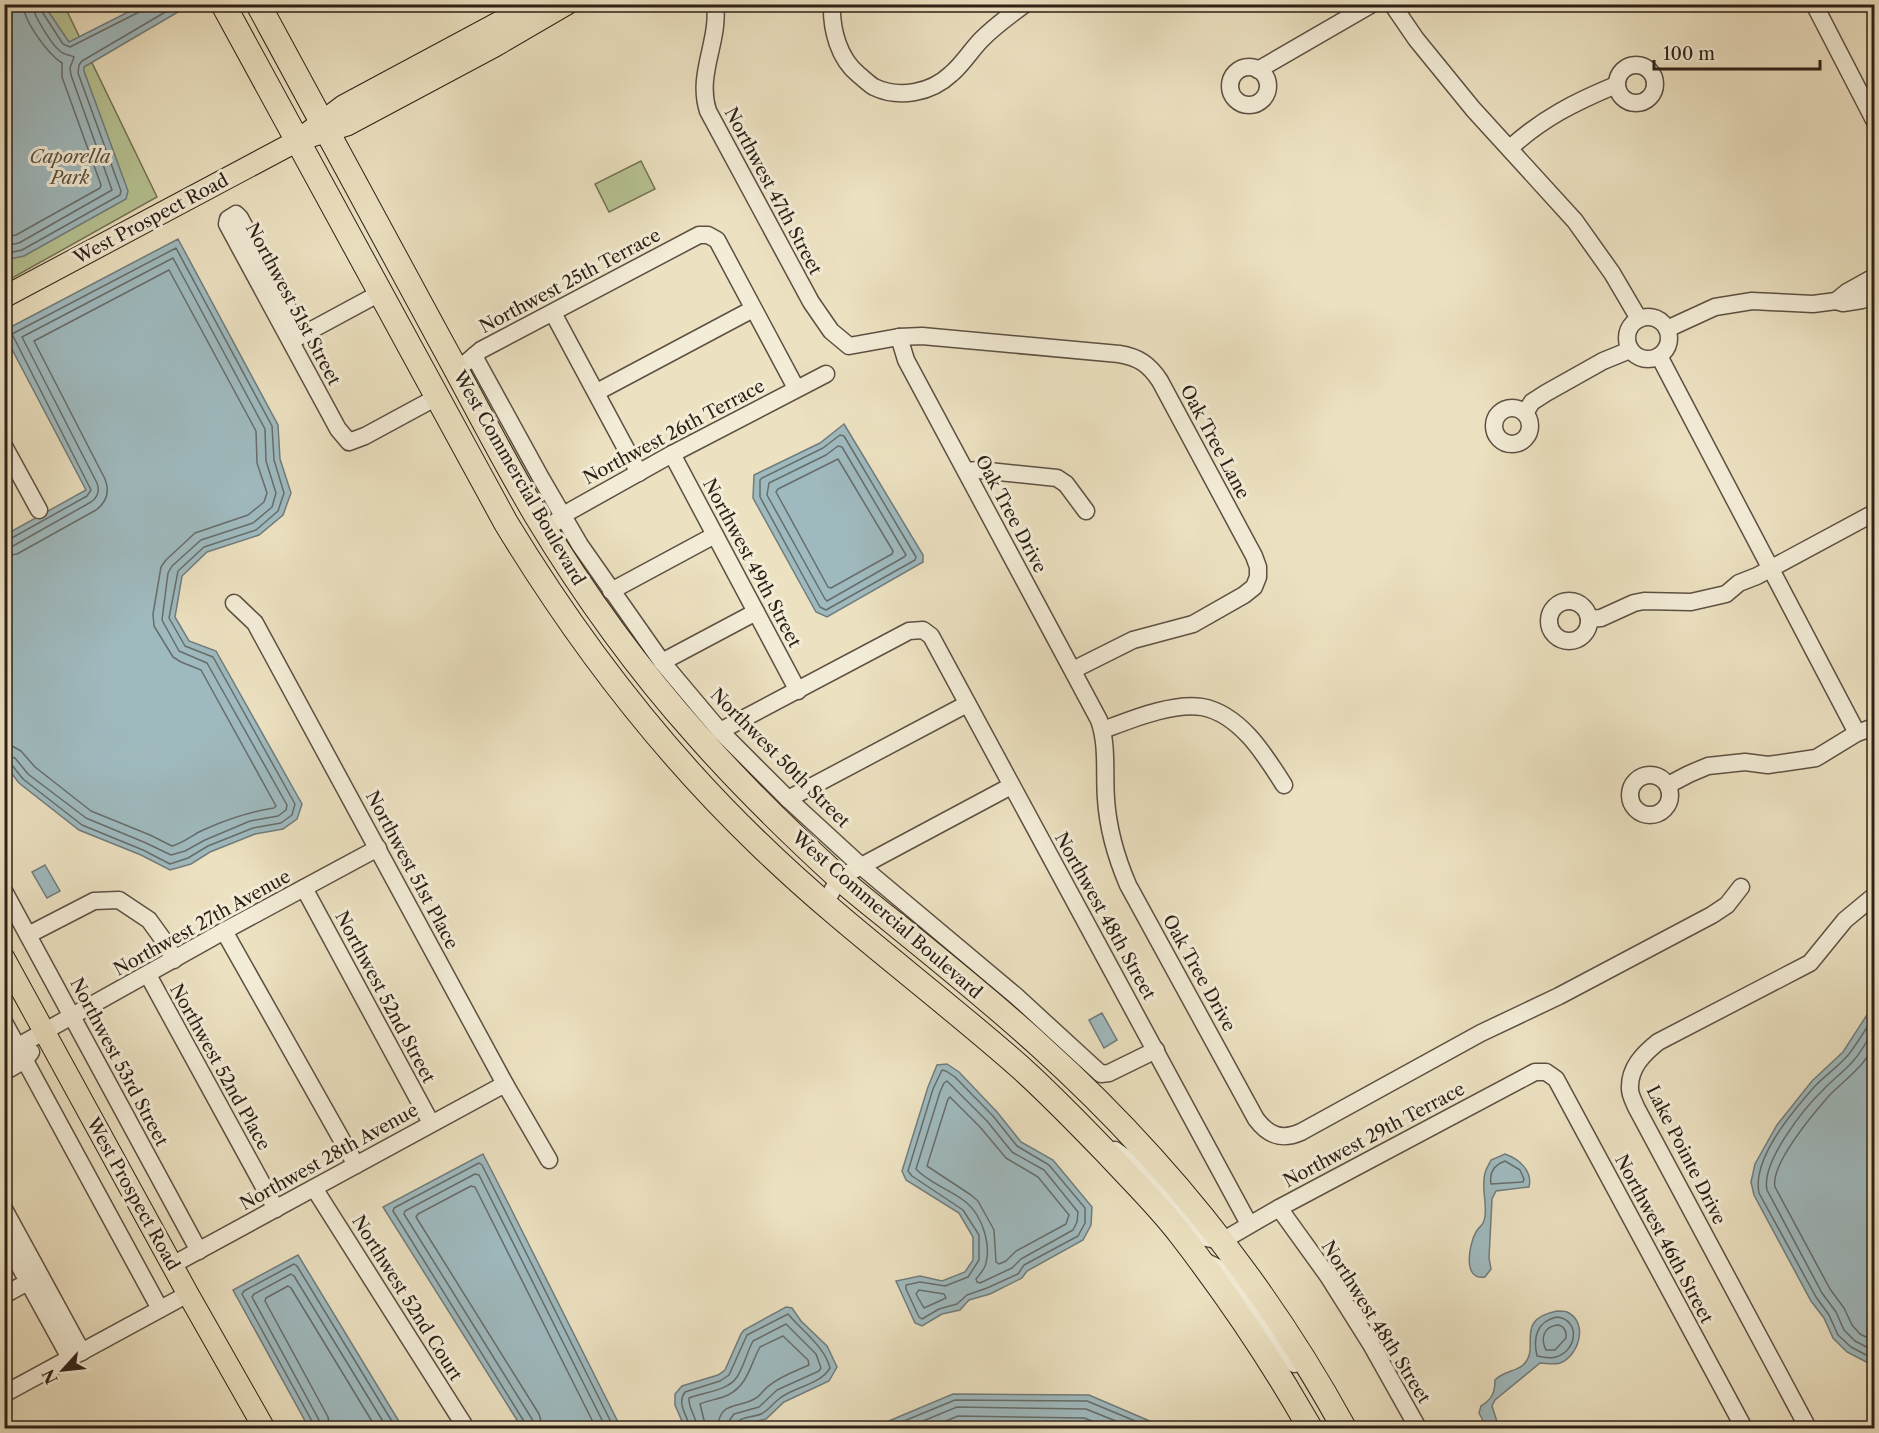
<svg xmlns="http://www.w3.org/2000/svg" width="1879" height="1433" font-family="'Libre Caslon Text',serif">
  <style>
    .green { fill: #b7c393; stroke: #727255; stroke-width: 1.5 }
    .water { fill: #9fbabf; stroke: #717c7c; stroke-width: 1.5 }
    .lines { fill: none; stroke-linecap: round; stroke-linejoin: round }
    .shore { stroke: #666d6b; stroke-width: 1.5 }
    .minor-casing { stroke: #5d5042; stroke-width: 19 }
    .major-casing { stroke: #2d2017; stroke-width: 23 }
    .highway-casing { stroke: #2d2017; stroke-width: 26 }
    .minor { stroke: #f3ecd7; stroke-width: 16 }
    .major { stroke: #ece1c1; stroke-width: 21 }
    .highway { stroke: #ece1c1; stroke-width: 24 }
    .labels { text-anchor: middle; dominant-baseline: central; stroke-width: 6; stroke-linejoin: round; paint-order: stroke }
    .park-label { font-size: 18px; font-style: italic; fill: #56513c; stroke: #f3ecd7 }
    .street-label { font-size: 18px; fill: #2d2017; stroke: #f3ecd7 }
  </style>
  <rect width="100%" height="100%" fill="#ece1c1"/>
  <filter id="stains"><feTurbulence type="fractalNoise" baseFrequency=".00333" numOctaves="4"/><feColorMatrix values="0 0 0 0 .2 0 0 0 0 .09 0 0 0 0 .02 0 0 0 .5 -.17"/></filter>
  <radialGradient id="worn" r=".72"><stop offset=".6" stop-color="#630" stop-opacity="0"/><stop offset="1" stop-color="#630" stop-opacity=".3"/></radialGradient>
  <g class="green">
    <polygon points="5,5 64,5 157,197 5,282"/>
    <polygon points="641,161 655,189 609,212 595,184"/>
  </g>
  <g class="water">
    <polygon points="5,4 44,5 69,42 142,5 190,5 84,67 84,71 128,191 126,199 24,256 5,260"/>
    <polygon points="178,239 278,425 280,459 291,493 283,515 259,535 207,552 182,576 175,617 189,641 216,651 302,804 297,819 283,829 255,834 210,852 191,864 170,870 141,855 79,830 19,783 5,765 5,535 86,490 5,336 5,330"/>
    <polygon points="844,424 923,555 923,562 827,617 816,612 753,498 754,475 820,443"/>
    <polygon points="45,865 60,891 47,898 32,872"/>
    <polygon points="1874,1004 1874,1366 1847,1352 1833,1338 1824,1318 1811,1301 1754,1195 1751,1182 1755,1164 1777,1125 1812,1081 1843,1052"/>
    <polygon points="1102,1013 1117,1040 1104,1048 1089,1020"/>
    <polygon points="947,1064 959,1072 997,1112 1021,1142 1053,1160 1092,1207 1091,1225 1083,1240 1027,1271 1022,1278 990,1294 969,1300 960,1310 942,1314 922,1326 915,1323 896,1281 920,1276 942,1281 965,1272 973,1260 973,1237 959,1213 906,1180 902,1171 928,1087 937,1065"/>
    <polygon points="483,1154 501,1189 621,1428 522,1428 383,1207"/>
    <path d="M1505,1154c14,5 28,17 24,33l-33,4 -4,8 -3,59 2,11 -6,8c-23,4 -16,-33 -9,-45 4,-7 8,-6 9,-16 2,-14 -4,-29 0,-43 1,-4 4,-9 6,-13z"/>
    <polygon points="298,1255 403,1428 309,1428 233,1290"/>
    <polygon points="786,1307 792,1308 801,1321 827,1346 837,1367 829,1381 784,1402 766,1419 742,1425 738,1428 685,1428 675,1405 675,1394 682,1386 718,1375 725,1370 741,1334 744,1330"/>
    <path d="M1557,1311c3,0 7,0 10,1 22,10 12,44 -7,51 -6,2 -14,0 -20,0l-45,37 -3,6 7,22h-12l-8,-15 2,-7c11,-7 14,-13 14,-26 9,-9 20,-8 28,-15 19,-17 -11,-45 34,-54z"/>
    <polygon points="953,1394 1089,1395 1159,1425 1162,1428 872,1428"/>
  </g>
  <g class="lines">
    <g class="shore">
      <polyline points="40,4 41,10 63,44 70,47 139,12 142,9 143,4"/>
      <path d="M4,237l12,-2 84,-47 1,-3 -39,-108v-14c-14,-9 -38,-41 -39,-59"/>
      <path d="M4,246l15,-3 93,-53 -41,-115 -1,-7 4,-11c-4,-2 -10,-2 -14,-6 -8,-6 -27,-36 -28,-47"/>
      <polyline points="4,254 22,250 120,195 121,191 78,73 79,65 82,61 179,4"/>
      <polygon points="840,435 844,436 916,557 915,560 826,610 820,607 760,497 760,480 762,478 823,448"/>
      <polygon points="838,446 842,447 906,555 904,557 827,601 825,599 767,495 769,483 826,455"/>
      <polygon points="838,459 893,551 892,554 831,588 828,587 776,492 778,489"/>
      <polyline points="4,540 10,539 87,496 91,490 12,334 176,248 272,426 274,460 284,493 278,511 256,530 204,547 178,571 169,618 185,646 213,657 295,804 292,815 281,823 253,828 208,846 188,858 170,864 143,850 82,825 23,779 11,764 4,762"/>
      <path d="M4,547l9,-1 78,-44c7,-5 9,-11 6,-19l-75,-146 151,-79 92,171 1,32 10,32 -4,14 -19,16 -52,17 -29,26 -4,7 -6,47 17,31 28,12 80,142 -1,5 -8,6 -28,5 -45,19 -20,11 -14,4 -25,-12 -60,-25 -58,-44 -13,-16 -11,-3"/>
      <path d="M4,556l13,-2 79,-44c11,-8 14,-18 9,-31l-71,-138 135,-71 87,161 1,32 10,30 -3,9 -16,13 -53,18 -29,27 -5,7 -8,47 1,12 19,31 8,5 20,8 75,136 -2,2c-26,4 -49,12 -73,23 -10,5 -18,12 -29,15l-22,-11 -59,-24 -56,-44 -14,-16 -9,-5h-8"/>
      <path d="M1874,1016c-8,13 -16,26 -25,38 -10,12 -23,21 -34,32 -22,25 -63,72 -56,107l57,104 13,18 9,20 13,12 23,12"/>
      <path d="M1874,1029c-6,10 -12,22 -20,31 -9,11 -21,19 -30,29 -20,19 -63,73 -57,101l55,103 14,19 8,18 11,11 19,10"/>
      <path d="M1874,1046c-5,7 -9,16 -16,22 -9,10 -21,19 -30,29 -15,17 -58,68 -53,90l55,102 14,19 8,17 8,9 14,7"/>
      <polygon points="942,1070 946,1071 955,1077 993,1116 1017,1146 1049,1165 1085,1208 1085,1223 1078,1236 1024,1265 1018,1274 987,1288 967,1295 957,1304 939,1309 922,1319 919,1317 906,1289 906,1285 920,1282 945,1286 968,1277 979,1260 979,1235 963,1210 912,1176 908,1171 933,1089"/>
      <path d="M947,1081l40,40 25,31 32,18 34,42 -1,10 -4,8 -52,29 -9,9 -32,15 -3,-1 -1,-3c4,-5 9,-10 10,-16 5,-19 -4,-47 -19,-60 -15,-13 -37,-19 -51,-34l24,-77 4,-9z"/>
      <polygon points="950,1097 980,1127 1006,1158 1038,1177 1069,1215 1066,1224 1016,1251 1006,1261 999,1264 996,1262 994,1230 978,1201 971,1195 927,1166 948,1099"/>
      <path d="M1505,1161l15,9 4,9 -1,3 -32,2c-2,-12 3,-19 14,-23z"/>
      <polygon points="919,1290 944,1294 946,1298 924,1308 916,1294"/>
      <path d="M1557,1317c24,3 20,34 -1,40 -5,2 -13,0 -19,-1 -4,-17 -1,-35 20,-39z"/>
      <path d="M1557,1325c7,0 10,7 9,13l-11,12h-9c-6,-12 -2,-23 11,-25z"/>
      <polyline points="313,1428 313,1423 242,1294 244,1291 294,1264 297,1266 396,1428"/>
      <polyline points="321,1428 319,1420 252,1297 254,1294 291,1274 294,1276 387,1428"/>
      <polyline points="330,1428 328,1417 265,1301 266,1298 288,1286 291,1288 376,1428"/>
      <polyline points="526,1428 525,1423 393,1211 394,1208 479,1163 482,1165 614,1428"/>
      <polyline points="534,1428 532,1419 404,1214 405,1211 475,1174 479,1175 606,1428"/>
      <polyline points="543,1428 539,1414 416,1217 418,1214 471,1186 475,1187 596,1428"/>
      <path d="M690,1428c-2,-12 -14,-24 -5,-36l35,-11 9,-6 18,-40 41,-21c14,17 37,33 42,54 -11,18 -36,18 -51,31 -6,4 -11,12 -18,15 -9,4 -25,2 -26,14"/>
      <path d="M697,1428c0,-10 -9,-20 -8,-30 15,-6 39,-7 48,-21 7,-11 10,-25 16,-36l33,-17 30,30 5,14 -2,3 -42,19 -18,17 -25,7 -5,7 -2,7"/>
      <path d="M706,1428l-6,-24c9,-4 20,-5 28,-9 20,-10 22,-30 32,-48l23,-11 25,24 1,5c-13,6 -28,11 -39,20 -5,3 -9,10 -14,13 -17,11 -37,2 -38,30"/>
      <polyline points="887,1428 955,1400 1087,1401 1152,1428"/>
      <polyline points="906,1428 957,1407 1086,1409 1133,1428"/>
      <polyline points="929,1428 958,1416 1084,1418 1110,1428"/>
    </g>
    <g class="minor-casing">
      <g id="minor">
        <path d="M715,4c5,37 -19,70 -7,107l103,191 20,29 18,15 50,-9 23,-1 197,18c19,3 30,10 41,27l94,175 4,11v10l-4,10 -10,8 -51,29 -60,16 -60,30"/>
        <path d="M832,4c-1,26 7,55 27,71 5,4 10,9 15,12 25,12 57,6 77,-13 12,-10 20,-24 31,-35 13,-13 28,-24 43,-35"/>
        <polyline points="1392,4 1416,39 1473,109 1575,221 1612,273 1639,319"/>
        <polyline points="1814,4 1874,120"/>
        <circle cx="1636" cy="84" r="19"/>
        <circle cx="1249" cy="86" r="19"/>
        <polyline points="1258,70 1372,4"/>
        <path d="M1510,148c33,-30 65,-46 106,-63"/>
        <polyline points="1836,301 1847,292 1874,277"/>
        <polyline points="553,313 639,473"/>
        <circle cx="1648" cy="338" r="21"/>
        <polyline points="1667,329 1715,307 1752,301 1813,304 1836,301 1843,303 1862,300 1874,295"/>
        <polyline points="302,335 240,218 236,214 228,219 227,224 338,429 349,442 365,436 437,397"/>
        <path d="M899,337l7,23 193,360c9,25 5,53 7,79 2,31 10,58 22,86l128,234c12,16 25,22 45,13l180,-99 78,-37 153,-81 15,-10 14,-18"/>
        <polyline points="293,340 380,293"/>
        <polyline points="474,356 541,478 580,545 662,662 720,731 788,799 861,866 1016,996 1101,1074 1109,1073 1156,1050"/>
        <polyline points="1659,356 1857,733"/>
        <polyline points="467,362 481,350 699,235 708,235 717,240 796,388"/>
        <polyline points="597,392 753,309"/>
        <circle cx="1512" cy="426" r="18"/>
        <polyline points="1525,413 1532,402 1546,393 1603,361 1630,350"/>
        <polyline points="4,446 39,510"/>
        <polyline points="672,454 798,691"/>
        <polyline points="966,471 979,470 1057,478 1066,484 1086,511"/>
        <polyline points="555,523 562,516 572,510 672,454 826,374"/>
        <polyline points="611,591 715,535"/>
        <circle cx="1569" cy="621" r="20"/>
        <polyline points="234,603 255,623 505,1084 549,1160"/>
        <polyline points="1589,619 1601,618 1634,603 1644,601 1691,602 1726,594 1739,583 1757,576 1874,513"/>
        <polyline points="662,662 756,612"/>
        <path d="M1103,730c27,-10 70,-28 99,-23 38,7 63,48 82,78"/>
        <polyline points="720,731 909,631 923,630 931,636 1249,1224"/>
        <circle cx="1650" cy="795" r="20"/>
        <polyline points="1668,785 1689,774 1708,766 1745,762 1768,765 1816,758 1857,733 1874,727"/>
        <polyline points="788,799 967,704"/>
        <polyline points="304,888 431,1123"/>
        <polyline points="4,891 199,1251"/>
        <polyline points="825,904 839,878 1011,786"/>
        <polyline points="224,931 356,1165"/>
        <polyline points="28,935 94,901 119,900 149,920 167,945 174,960"/>
        <polyline points="148,975 276,1209"/>
        <polyline points="4,1022 160,1309"/>
        <polyline points="4,1054 224,931 378,848"/>
        <polyline points="4,1072 25,1060 31,1052"/>
        <polyline points="1115,1150 1142,1169 1200,1237 1222,1241 1279,1208 1535,1072 1546,1072 1556,1079 1744,1428"/>
        <polyline points="314,1188 466,1428"/>
        <polyline points="1279,1208 1328,1276 1372,1346 1418,1428"/>
        <polyline points="4,1209 82,1352"/>
        <polyline points="4,1238 70,1358"/>
        <polyline points="1202,1260 1223,1270 1294,1364"/>
        <polyline points="172,1265 505,1084"/>
        <polyline points="4,1295 28,1282"/>
        <polyline points="4,1394 188,1294"/>
        <path d="M1808,1428l-172,-321c-2,-5 -6,-12 -6,-18 -1,-21 13,-35 28,-47l152,-79 35,-43 29,-24"/>
      </g>
    </g>
    <g class="major-casing">
      <g id="major">
        <polyline points="312,136 347,125 495,46 567,4"/>
        <polyline points="4,297 297,141 343,106 533,4"/>
        <polyline points="4,958 188,1294 264,1428"/>
      </g>
    </g>
    <g class="highway-casing">
      <g id="highway">
        <path d="M223,4l283,519c71,117 154,226 253,321 82,80 175,147 261,223 30,27 59,57 87,86 25,27 52,53 74,82 47,61 91,126 129,193"/>
        <path d="M258,4c60,112 121,224 182,336 32,58 62,118 96,175 47,78 100,152 161,220 44,50 92,97 141,142 18,16 37,31 56,46 49,40 99,80 146,123 122,110 225,238 304,382"/>
      </g>
    </g>
    <use href="#minor" class="minor"/>
    <use href="#major" class="major"/>
    <use href="#highway" class="highway"/>
  </g>
  <g class="labels">
    <g class="park-label">
      <text x="70" y="157">Caporella<tspan x="70" dy="21">Park</tspan></text>
    </g>
    <g class="street-label">
      <text transform="translate(773 191) rotate(62)">Northwest 47th Street</text>
      <text transform="translate(151 219) rotate(-28)">West Prospect Road</text>
      <text transform="translate(570 281) rotate(-28)">Northwest 25th Terrace</text>
      <text transform="translate(293 304) rotate(62)">Northwest 51st Street</text>
      <text transform="translate(674 432) rotate(-28)">Northwest 26th Terrace</text>
      <text transform="translate(1215 442) rotate(62)">Oak Tree Lane</text>
      <text transform="translate(519 478) rotate(60)">West Commercial Boulevard</text>
      <text transform="translate(1011 514) rotate(62)">Oak Tree Drive</text>
      <text transform="translate(752 563) rotate(62)">Northwest 49th Street</text>
      <text transform="translate(780 758) rotate(45)">Northwest 50th Street</text>
      <text transform="translate(412 870) rotate(62)">Northwest 51st Place</text>
      <text transform="translate(887 915) rotate(41)">West Commercial Boulevard</text>
      <text transform="translate(1105 916) rotate(61)">Northwest 48th Street</text>
      <text transform="translate(202 923) rotate(-29)">Northwest 27th Avenue</text>
      <text transform="translate(1199 973) rotate(61)">Oak Tree Drive</text>
      <text transform="translate(385 997) rotate(62)">Northwest 52nd Street</text>
      <text transform="translate(119 1062) rotate(62)">Northwest 53rd Street</text>
      <text transform="translate(220 1067) rotate(61)">Northwest 52nd Place</text>
      <text transform="translate(1374 1135) rotate(-28)">Northwest 29th Terrace</text>
      <text transform="translate(1686 1155) rotate(63)">Lake Pointe Drive</text>
      <text transform="translate(329 1157) rotate(-29)">Northwest 28th Avenue</text>
      <text transform="translate(133 1194) rotate(61)">West Prospect Road</text>
      <text transform="translate(1664 1239) rotate(62)">Northwest 46th Street</text>
      <text transform="translate(407 1298) rotate(58)">Northwest 52nd Court</text>
      <text transform="translate(1376 1322) rotate(58)">Northwest 48th Street</text>
    </g>
  </g>
  <rect width="1879" height="1433" fill="none" stroke="#ece1c1" stroke-width="24"/>
  <rect x="6" y="6" width="1867" height="1421" fill="none" stroke="#2d2017" stroke-width="3"/>
  <rect x="12" y="12" width="1855" height="1409" fill="none" stroke="#2d2017" stroke-width="1.5"/>
  <g transform="translate(63 1370) rotate(243)" stroke="#f3ecd7" stroke-width="4.5" paint-order="stroke">
  <path d="M0-4.5L10 22L0 15L-10 22Z" fill="#2d2017"/>
  <text y="-9" font-size="16" font-weight="bold" text-anchor="middle" fill="#2d2017">N</text>
  </g>
  <path d="M1654 60v9h166v-9" fill="none" stroke="#2d2017" stroke-width="3"/>
  <text x="1663" y="60" font-size="18" fill="#2d2017" stroke="#f3ecd7" stroke-width="4.5" paint-order="stroke">100 m</text>
  <rect width="100%" height="100%" filter="url(#stains)"/>
  <rect width="100%" height="100%" fill="url(#worn)"/>
</svg>
